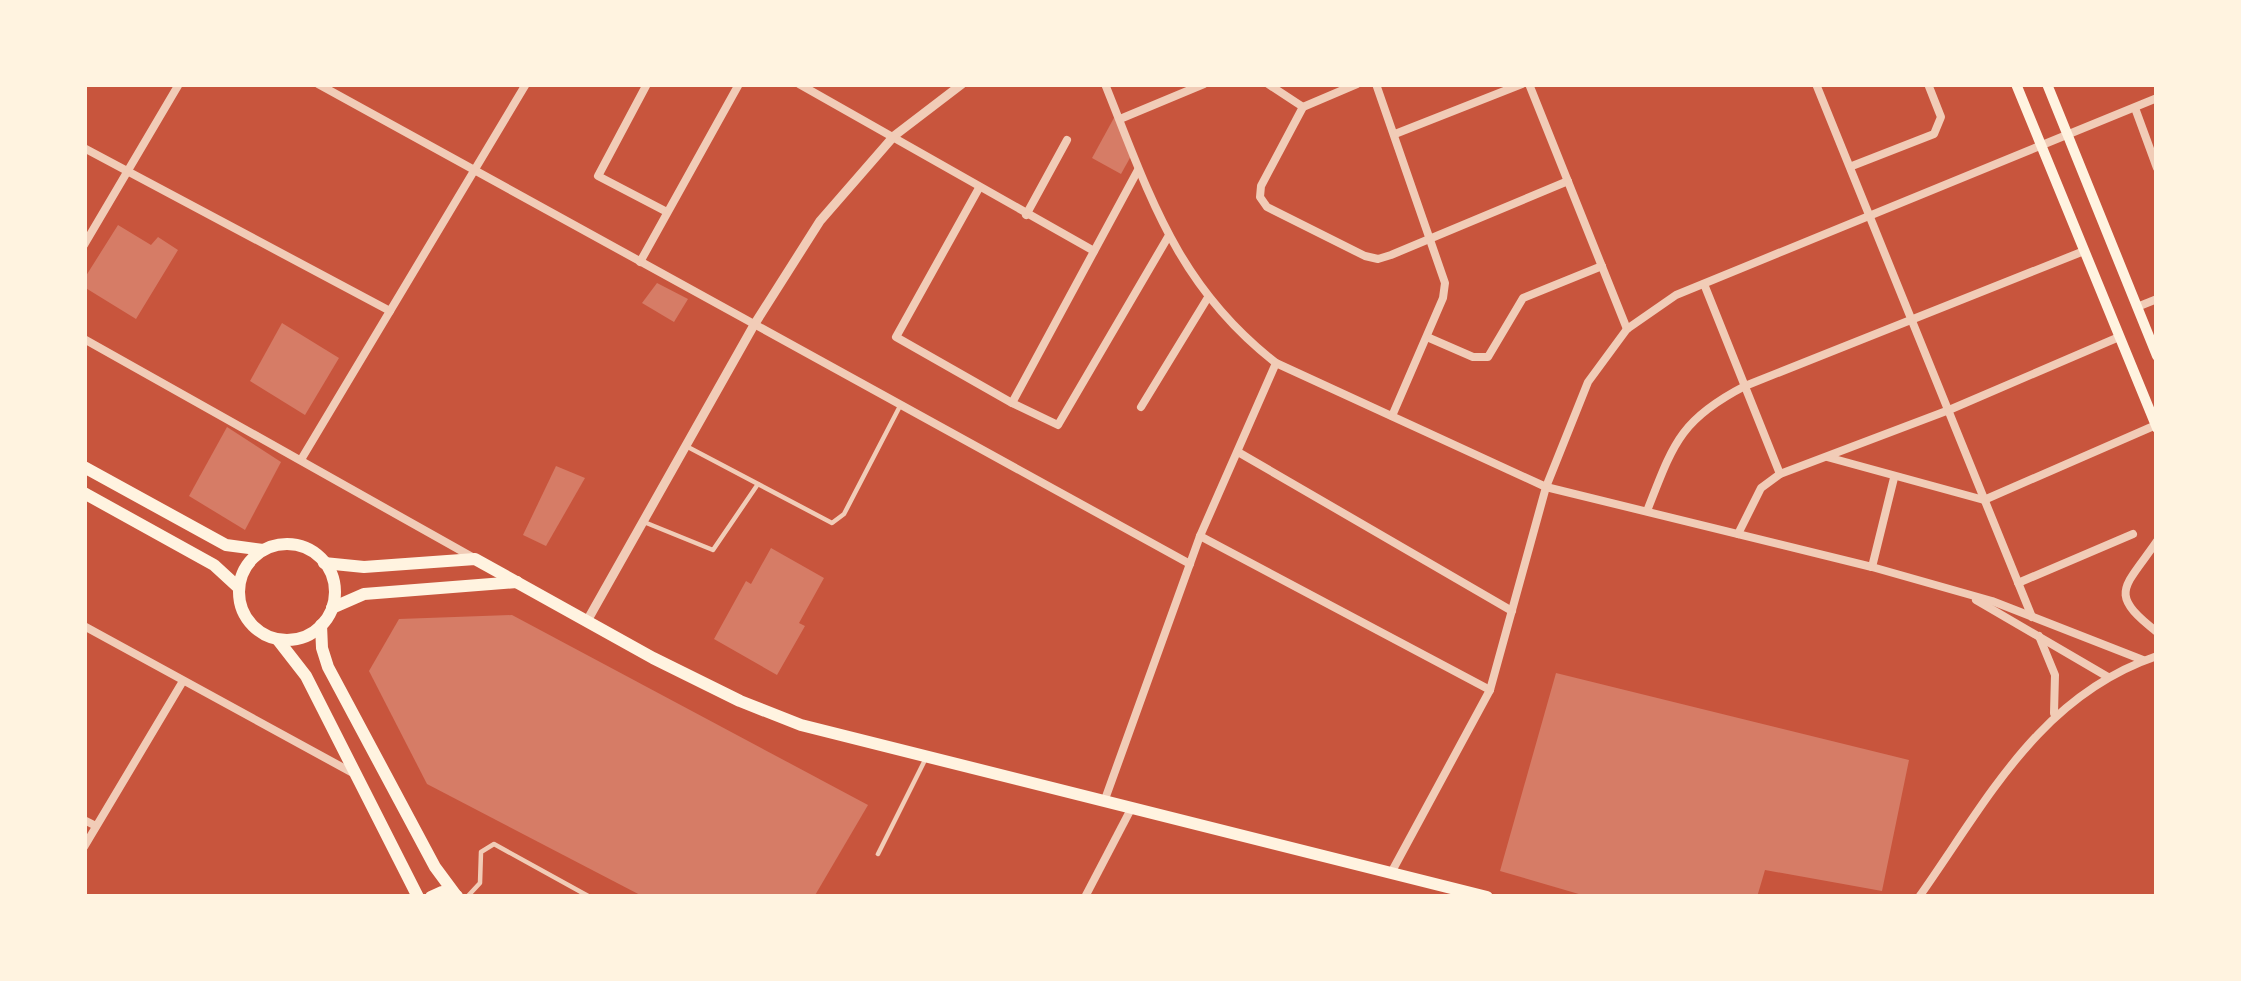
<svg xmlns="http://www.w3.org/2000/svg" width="2241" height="981" font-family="Roboto,sans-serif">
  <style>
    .building { fill: #d67c66 }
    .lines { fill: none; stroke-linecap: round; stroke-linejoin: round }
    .service { stroke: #f1ccb7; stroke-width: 4.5 }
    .minor { stroke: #f1ccb7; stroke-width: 8 }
    .tertiary { stroke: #f1ccb7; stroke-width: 9 }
    .secondary { stroke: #fff3e0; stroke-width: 10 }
    .trunk { stroke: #fff3e0; stroke-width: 12 }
  </style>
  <rect width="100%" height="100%" fill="#c8553d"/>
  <g class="building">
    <polygon points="1115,116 1131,156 1121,174 1092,158"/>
    <polygon points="118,225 151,245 158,237 178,250 136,319 84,287 84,279"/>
    <polygon points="657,283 688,299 674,322 642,303"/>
    <polygon points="282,323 339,358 305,415 250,381"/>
    <polygon points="227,427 281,462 245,530 189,496"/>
    <polygon points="556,466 585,478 546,546 523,535"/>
    <polygon points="771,548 824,578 799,623 805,626 777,675 714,639 746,581 751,584"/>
    <polygon points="512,615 868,805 814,897 644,897 427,784 369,671 399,619"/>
    <polygon points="1556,673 1909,760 1882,891 1765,870 1757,897 1589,897 1500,871"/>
  </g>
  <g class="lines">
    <g class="service">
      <polyline points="686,446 832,523 844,514 899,408"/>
      <polyline points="644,522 713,550 758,484"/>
      <polyline points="878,854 926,758"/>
      <polyline points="467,897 480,883 481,852 494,844 590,897"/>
    </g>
    <g class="minor">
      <polyline points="318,84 1190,564"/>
      <polyline points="647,84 598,176 667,212"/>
      <polyline points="799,84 1094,251"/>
      <path d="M1105,84c45,112 72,202 171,279l270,124 326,80 120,34 151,59"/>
      <polyline points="1268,84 1303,107"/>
      <polyline points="1357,84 1303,107 1261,186 1260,197 1267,207 1365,256 1378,259 1391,255 1568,181"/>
      <polyline points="1376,84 1445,283 1443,298 1392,416"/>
      <polyline points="1529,84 1627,329"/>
      <polyline points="1816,84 2032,617"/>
      <polyline points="2135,108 2157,168"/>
      <polyline points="1120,119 1204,84"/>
      <polyline points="1395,134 1522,84"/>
      <polyline points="84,148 390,311"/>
      <polyline points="1852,166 1934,134 1941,117 1928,84"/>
      <polyline points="979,188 896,337 1012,403 1058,425 1168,237"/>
      <polyline points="1026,215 1067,140"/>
      <polyline points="84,245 179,84"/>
      <polyline points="640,262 739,84"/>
      <polyline points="1704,284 1780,474"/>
      <polyline points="2137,307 2157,299"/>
      <polyline points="1427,337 1473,357 1488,357 1523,298 1602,266"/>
      <polyline points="84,339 474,558"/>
      <polyline points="1012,403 1138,170"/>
      <polyline points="1141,407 1207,299"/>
      <polyline points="1238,452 1512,611"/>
      <polyline points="1827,457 1984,500 2156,425"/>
      <polyline points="302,458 526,84"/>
      <path d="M1647,511c26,-66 32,-91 98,-125l339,-135"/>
      <polyline points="1738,534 1761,488 1780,474 1949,410 2119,337"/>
      <polyline points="1200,536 1490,690"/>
      <path d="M2157,541c-33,48 -50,52 0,91"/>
      <polyline points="1872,567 1894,478"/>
      <polyline points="2018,583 2133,534"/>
      <polyline points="1976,600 2108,677"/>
      <polyline points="84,626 351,772"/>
      <polyline points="2039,636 2055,675 2054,713"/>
      <polyline points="1104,802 1200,536 1276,363"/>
      <polyline points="84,820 96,826"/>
      <polyline points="84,847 183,681"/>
      <polyline points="1391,873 1490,690 1546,487 1588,382 1627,329 1676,295 2157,98"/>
      <polyline points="1085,897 1131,809"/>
      <path d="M1919,897c68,-96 120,-201 238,-241"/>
    </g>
    <polyline class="tertiary" points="587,621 754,325 820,221 894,136 962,84"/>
    <g class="secondary">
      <polyline points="2016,84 2157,428"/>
      <polyline points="2047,84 2157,356"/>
    </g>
    <g class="trunk">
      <polyline points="84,467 226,545 263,550"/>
      <polyline points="84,493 214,565 239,588"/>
      <circle cx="287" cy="592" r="48"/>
      <polyline points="324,563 364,567 475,559 653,658 740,701 801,725 1487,897"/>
      <polyline points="332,608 364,594 517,582"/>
      <polyline points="321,625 322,648 328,667 435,867 455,894"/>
      <polyline points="278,640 306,676 418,897"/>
      <polyline points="431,897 442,892 457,896"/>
    </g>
  </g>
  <rect width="2241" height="981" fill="none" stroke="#fff3e0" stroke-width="174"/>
</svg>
